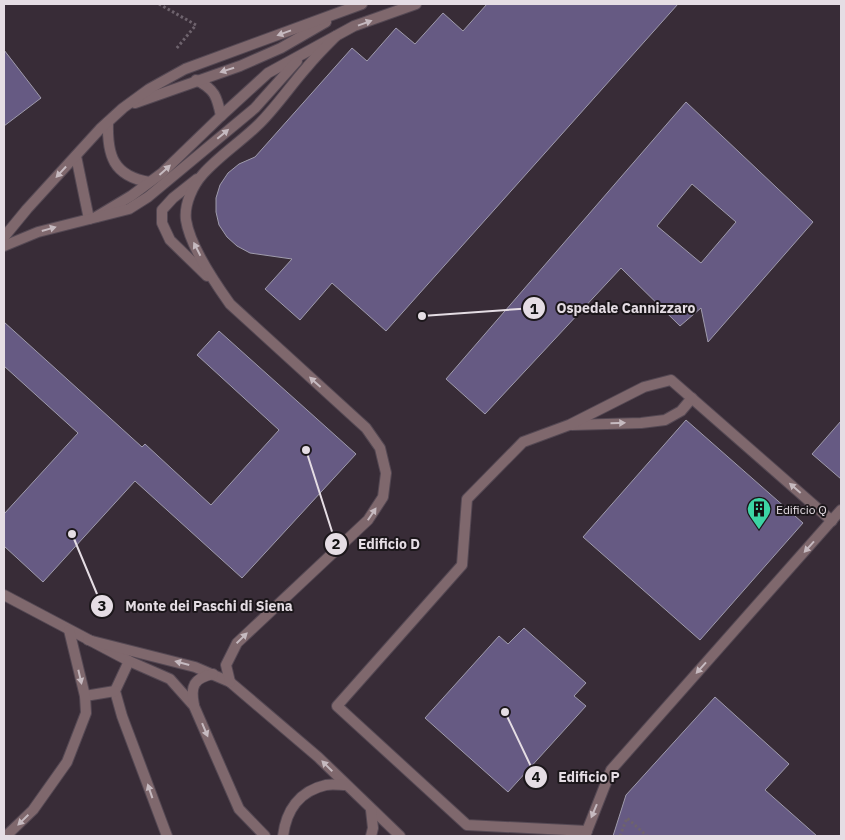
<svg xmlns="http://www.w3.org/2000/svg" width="845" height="840" font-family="'IBM Plex Sans',sans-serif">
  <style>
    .building { fill: #665a83; stroke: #9f9bac; fill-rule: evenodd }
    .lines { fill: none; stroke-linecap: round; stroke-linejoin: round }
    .service-casing { stroke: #544853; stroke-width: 12 }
    .path { stroke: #6e636d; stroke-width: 3; stroke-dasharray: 2.5 2.5; stroke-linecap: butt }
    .service { stroke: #7f686d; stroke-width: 10 }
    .oneway { fill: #c6bac0 }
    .labels { text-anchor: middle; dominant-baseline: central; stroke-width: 4; stroke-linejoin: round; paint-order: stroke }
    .poi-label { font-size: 12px; fill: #e5dde4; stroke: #1c171b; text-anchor: start }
    .leader { fill: none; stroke: #e5dde4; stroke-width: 2 }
    .callout-dot { fill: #e5dde4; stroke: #1c171b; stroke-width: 2 }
    .mark-label { font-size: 15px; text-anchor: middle; font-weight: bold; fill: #111 }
    .callout-label { font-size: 14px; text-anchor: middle; font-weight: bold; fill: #e5dde4; stroke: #1c171b; stroke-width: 4; stroke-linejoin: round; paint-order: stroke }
  </style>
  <rect width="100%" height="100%" fill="#382c37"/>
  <g class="building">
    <polygon points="487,4 678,4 386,331 332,283 300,320 265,289 292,259 250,253 237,246 227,237 219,225 216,212 216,198 220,185 228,173 239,164 255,157 352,48 367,61 396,28 415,44 443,13 463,31"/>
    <polygon points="4,50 41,98 4,126"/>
    <path d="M686,102l127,120 -105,120 -7,-34 -21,18 -59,-58 -136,146 -39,-35zM692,184l44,38 -35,41 -44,-37z"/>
    <polygon points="4,322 142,447 145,444 211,505 279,430 197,355 219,331 356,454 242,578 135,481 43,582 4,546 4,514 78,433 4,366"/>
    <polygon points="686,420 803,523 700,640 583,537"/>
    <polygon points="841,421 841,479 812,454"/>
    <polygon points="524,628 586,683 574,696 586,706 508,792 425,718 499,636 508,644"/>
    <polygon points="715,697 789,764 765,790 817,836 613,836 626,795"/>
  </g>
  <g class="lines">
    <g class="service-casing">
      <g id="service">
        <path d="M196,80c19,9 21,17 25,36"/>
        <polyline points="135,103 240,66 281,48 326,22"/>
        <path d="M108,122c-1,33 5,54 41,60"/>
        <polyline points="76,156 89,219"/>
        <polyline points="197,179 173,198 162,210 162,223 170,240 207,276"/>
        <polyline points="96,217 131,196 162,173 221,116 268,73 354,26 416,4"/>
        <polyline points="4,237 27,209 100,129 123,108 149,89 185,69 362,4"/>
        <polyline points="4,246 38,232 129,209 148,197 255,108 297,61"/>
        <polyline points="572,425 641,423 665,420 681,411 692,398"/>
        <polyline points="4,595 129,661 170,679 194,706 239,809 265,836"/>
        <polyline points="88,640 195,667 230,682 318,757 400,836"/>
        <polyline points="129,661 115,691 122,716 167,836"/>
        <path d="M230,682l-4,-17 11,-22 131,-123 15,-23 3,-24 -6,-25 -14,-20 -136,-124c-15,-21 -40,-58 -44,-84 -2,-16 7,-35 17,-46 17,-19 39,-33 57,-51 17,-17 31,-38 47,-56 9,-11 19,-21 29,-31"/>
        <polyline points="85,696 115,691"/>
        <path d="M194,705c-4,-19 0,-27 19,-31"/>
        <polyline points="371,810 373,828 371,836"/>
        <polyline points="587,831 467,825 337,706 462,565 467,499 523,442 569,425 644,387 671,380 832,521"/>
        <polyline points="6,836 33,810 67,762 86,713 85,696 69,630"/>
        <path d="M283,836c3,-25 16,-45 43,-51 6,-1 14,0 20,0"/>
        <polyline points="585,836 611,770 841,510"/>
      </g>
    </g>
    <g class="path">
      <polyline points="159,4 196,25 176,49"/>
      <polyline points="620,836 627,818 647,836"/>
    </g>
    <use href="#service" class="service"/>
  </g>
  <defs><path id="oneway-solid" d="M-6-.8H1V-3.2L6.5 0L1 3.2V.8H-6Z" transform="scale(1.25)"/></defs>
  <g class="oneway">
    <use href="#oneway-solid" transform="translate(365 23) rotate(-20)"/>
    <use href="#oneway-solid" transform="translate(284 33) rotate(160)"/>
    <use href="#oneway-solid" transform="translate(227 70) rotate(162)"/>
    <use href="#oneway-solid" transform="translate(223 134) rotate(-40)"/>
    <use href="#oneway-solid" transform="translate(165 170) rotate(-42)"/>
    <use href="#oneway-solid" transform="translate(61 172) rotate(133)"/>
    <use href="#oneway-solid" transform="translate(49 229) rotate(-16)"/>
    <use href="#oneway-solid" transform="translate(197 249) rotate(-117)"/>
    <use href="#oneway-solid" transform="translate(315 382) rotate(-138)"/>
    <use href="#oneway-solid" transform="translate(618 423) rotate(-1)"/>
    <use href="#oneway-solid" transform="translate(795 488) rotate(-139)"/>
    <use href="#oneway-solid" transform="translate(372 514) rotate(-56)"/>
    <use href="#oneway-solid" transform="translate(809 547) rotate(132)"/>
    <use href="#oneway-solid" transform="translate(242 638) rotate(-44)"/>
    <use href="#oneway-solid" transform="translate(182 663) rotate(-165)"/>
    <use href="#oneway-solid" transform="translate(701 668) rotate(132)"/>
    <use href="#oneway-solid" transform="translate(80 677) rotate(77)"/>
    <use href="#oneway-solid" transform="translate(205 730) rotate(67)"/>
    <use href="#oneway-solid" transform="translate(327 766) rotate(-135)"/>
    <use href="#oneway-solid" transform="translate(150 791) rotate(-109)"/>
    <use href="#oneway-solid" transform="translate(594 811) rotate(113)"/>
    <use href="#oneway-solid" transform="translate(23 820) rotate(136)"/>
  </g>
  <defs>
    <g id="building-pin" transform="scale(1.25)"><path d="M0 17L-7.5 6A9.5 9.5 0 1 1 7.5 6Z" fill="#3cd4a4" stroke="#1c171b"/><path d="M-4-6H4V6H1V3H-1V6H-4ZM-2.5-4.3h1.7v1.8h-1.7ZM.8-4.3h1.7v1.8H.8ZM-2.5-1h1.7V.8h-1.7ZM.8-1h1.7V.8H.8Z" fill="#111"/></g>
  </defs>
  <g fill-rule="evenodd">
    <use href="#building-pin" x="759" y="509"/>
  </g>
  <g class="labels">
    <g class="poi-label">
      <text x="776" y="509">Edificio Q</text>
    </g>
  </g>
  <path class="leader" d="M422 316L534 308M306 450L336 544M72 534L102 606M505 712L536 777"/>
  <g class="callout-dot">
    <circle cx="422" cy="316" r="5"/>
    <circle cx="306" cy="450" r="5"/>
    <circle cx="72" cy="534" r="5"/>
    <circle cx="505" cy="712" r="5"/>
    <circle cx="534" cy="308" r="12"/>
    <circle cx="336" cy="544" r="12"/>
    <circle cx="102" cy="606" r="12"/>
    <circle cx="536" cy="777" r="12"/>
  </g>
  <g class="mark-label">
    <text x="534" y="314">1</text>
    <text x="336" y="549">2</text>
    <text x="102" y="611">3</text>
    <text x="536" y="782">4</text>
  </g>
  <g class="callout-label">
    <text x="626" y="313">Ospedale Cannizzaro</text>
    <text x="389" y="549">Edificio D</text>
    <text x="209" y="611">Monte dei Paschi di Siena</text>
    <text x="589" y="782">Edificio P</text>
  </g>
  <rect width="845" height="840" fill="none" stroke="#e5dde4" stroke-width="10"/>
</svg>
